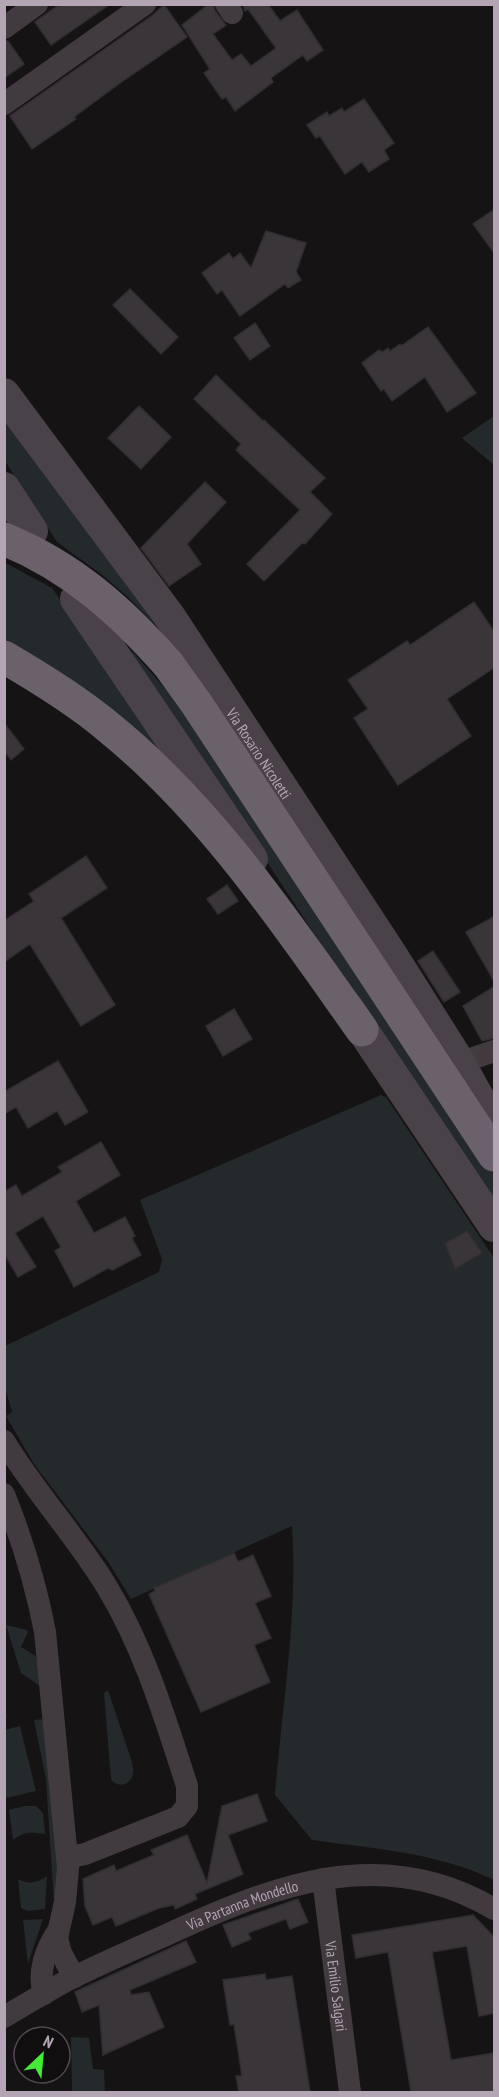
<svg xmlns="http://www.w3.org/2000/svg" width="499" height="2097" font-family="'PT Sans Narrow',sans-serif">
  <style>
    .green { fill: #24292c }
    .building { fill: #3a3539; stroke: #312d30; stroke-width: 1.5 }
    .lines { fill: none; stroke-linecap: round; stroke-linejoin: round }
    .street { stroke: #413b40; stroke-width: 22 }
    .secondary { stroke: #4a4249; stroke-width: 32 }
    .highway { stroke: #6a616a; stroke-width: 33 }
    .rail { stroke: #595058; stroke-width: 4.5; stroke-dasharray: 8 6; stroke-linecap: butt }
    .highway-bridge { stroke: #6a616a; stroke-width: 33 }
    .labels { text-anchor: middle; dominant-baseline: central; stroke-width: 6; stroke-linejoin: round; paint-order: stroke }
    .street-label { font-size: 15px; fill: #b4a5b5; stroke: #100e0f }
  </style>
  <rect width="100%" height="100%" fill="#151314"/>
  <g class="green">
    <polygon points="5,412 163,622 158,628 127,596 101,574 57,542 5,461"/>
    <polygon points="494,416 494,465 462,438"/>
    <polygon points="4,562 52,588 191,792 5,643"/>
    <polygon points="132,651 177,702 333,927 494,1175 494,1206 195,753 131,661"/>
    <path d="M381,1095l5,2 108,161v622c-58,-28 -119,-31 -182,-40l-37,-45c7,-90 23,-179 17,-269l-161,73 -22,-36 -75,-99 -28,-48 6,-4 -7,-24v-42l154,-74 3,-13 -22,-59z"/>
    <polygon points="6,1625 27,1630 28,1632 21,1647 36,1656 43,1688 21,1673"/>
    <path d="M108,1690l24,72c0,4 2,7 1,11 -1,12 -16,16 -22,6l-7,-86z"/>
    <polygon points="45,1719 58,1875 54,1903 46,1779 34,1720"/>
    <polygon points="20,1726 36,1791 7,1798 4,1789 5,1730"/>
    <path d="M24,1806h12l7,7 2,21c-13,-2 -21,-3 -32,6l-4,-30z"/>
    <path d="M47,1876l-2,33 -17,2 -7,-3 -3,-29c11,6 19,4 29,-3z"/>
    <polygon points="43,1919 28,1964 23,1920"/>
    <polygon points="71,2037 89,2038 93,2069 104,2070 105,2092 72,2092"/>
  </g>
  <g class="building">
    <polygon points="60,4 110,4 51,45 35,22"/>
    <polygon points="209,4 213,4 215,11 226,25 213,34 232,60 241,54 251,66 276,48 248,9 245,11 243,4 268,4 280,21 297,10 323,50 307,61 303,55 271,78 273,82 235,111 226,97 222,99 204,73 210,69 182,25"/>
    <polygon points="164,5 187,37 120,83 74,117 76,119 32,149 10,116 153,15"/>
    <polygon points="4,41 8,41 24,64 4,78"/>
    <polygon points="364,99 394,143 384,150 389,159 369,172 362,162 345,174 320,136 316,138 307,125 327,112 329,116 342,108 344,112"/>
    <polygon points="495,209 495,254 473,224"/>
    <polygon points="266,231 306,243 296,272 301,280 288,288 285,284 240,316 222,290 217,294 202,273 229,253 233,259 240,253 251,268"/>
    <polygon points="130,289 178,337 161,354 113,305"/>
    <polygon points="255,323 270,346 250,360 234,338"/>
    <polygon points="428,327 476,393 447,412 425,377 392,401 384,389 381,391 362,363 379,350 382,352 388,348 390,351 400,344 401,346"/>
    <polygon points="216,375 263,421 264,420 325,478 310,492 332,514 305,544 302,543 264,581 247,564 300,510 236,450 241,444 194,399"/>
    <polygon points="139,406 171,437 141,469 108,438"/>
    <polygon points="205,482 226,502 187,544 201,564 169,586 141,548"/>
    <polygon points="474,602 495,633 495,667 447,699 471,736 398,785 354,718 368,709 348,680 407,641 410,645"/>
    <polygon points="4,723 24,749 11,760 4,750"/>
    <polygon points="86,856 107,888 61,918 115,1005 81,1026 30,944 4,962 4,921 34,901 29,894"/>
    <polygon points="227,885 238,901 218,914 207,899"/>
    <polygon points="495,916 495,983 466,932"/>
    <polygon points="433,951 460,992 444,1002 418,961"/>
    <polygon points="495,986 495,1038 482,1041 463,1006"/>
    <polygon points="234,1009 252,1039 223,1056 206,1026"/>
    <polygon points="58,1061 88,1112 65,1125 57,1111 28,1128 16,1107 4,1114 4,1092"/>
    <polygon points="101,1142 120,1175 76,1201 94,1233 125,1217 135,1236 132,1238 141,1255 113,1270 108,1268 74,1287 55,1251 61,1247 43,1216 15,1233 36,1267 18,1277 4,1253 4,1192 16,1185 22,1196 62,1172 58,1167"/>
    <polygon points="467,1231 482,1253 455,1269 445,1243"/>
    <polygon points="234,1553 238,1562 253,1555 271,1596 255,1603 271,1638 254,1645 270,1682 201,1712 149,1594 155,1591 154,1588"/>
    <polygon points="257,1794 267,1821 228,1835 243,1874 195,1894 197,1899 175,1909 174,1905 159,1908 116,1926 112,1917 93,1925 85,1906 83,1879 114,1865 116,1871 154,1855 151,1850 187,1835 207,1883 222,1806"/>
    <polygon points="298,1899 308,1922 290,1929 286,1919 248,1933 251,1939 232,1947 223,1925"/>
    <polygon points="473,1915 495,1938 495,2013 479,2016 467,1946 432,1952 451,2060 495,2053 495,2092 411,2092 388,1952 356,1958 352,1935"/>
    <polygon points="186,1941 196,1962 130,1990 131,1995 149,1992 164,2027 103,2055 99,2005 82,2012 75,1992"/>
    <polygon points="265,1974 266,1980 292,1976 310,2092 239,2092 236,2076 242,2076 234,2024 230,2025 223,1980"/>
  </g>
  <g class="lines">
    <g class="street">
      <polyline points="226,4 232,13"/>
      <polyline points="4,28 37,4"/>
      <polyline points="4,104 145,4"/>
      <polyline points="459,1063 494,1051"/>
      <path d="M4,1441c31,51 72,95 103,146 37,61 58,131 80,199v20l-9,11 -93,37 -18,4"/>
      <path d="M4,1494c18,45 32,91 41,138l23,236 -3,34 -8,36 4,15 13,24"/>
      <path id="s1" d="M323,1879l27,213"/>
      <path d="M44,1994c-7,-21 2,-46 14,-63"/>
      <path id="s2" d="M4,2017c24,-14 48,-29 72,-41 29,-14 58,-27 88,-40 108,-50 217,-94 330,-27"/>
    </g>
    <g class="secondary">
      <path id="s3" d="M4,394l166,223 221,337 65,103 38,69"/>
      <polyline points="4,488 32,531"/>
      <polyline points="76,599 252,859"/>
      <polyline points="347,1007 494,1226"/>
    </g>
    <g class="highway">
      <path d="M4,657c36,21 72,43 103,69 104,84 179,197 255,304"/>
      <polyline points="168,664 196,703 494,1155"/>
    </g>
    <polyline class="rail" points="4,1716 5,1717"/>
    <path class="highway-bridge" d="M4,539c67,27 117,72 164,125"/>
  </g>
  <g class="labels">
    <g class="street-label">
      <text stroke="none"><textPath href="#s3" startOffset="441">Via Rosario Nicoletti</textPath></text>
      <text stroke="none"><textPath href="#s2" startOffset="264">Via Partanna Mondello</textPath></text>
      <text stroke="none"><textPath href="#s1" startOffset="108">Via Emilio Salgari</textPath></text>
    </g>
  </g>
  <rect width="499" height="2097" fill="none" stroke="#b4a5b5" stroke-width="12"/>
  <g transform="translate(42 2055) rotate(26)"><circle r="28" fill="#100e0f" stroke="#524a51" stroke-width="1.5"/>
  <path d="M0-4.5L10 22L0 15L-10 22Z" fill="#43ea36"/>
  <text y="-9" font-size="16" font-weight="bold" text-anchor="middle" fill="#b4a5b5">N</text>
  </g>
</svg>
